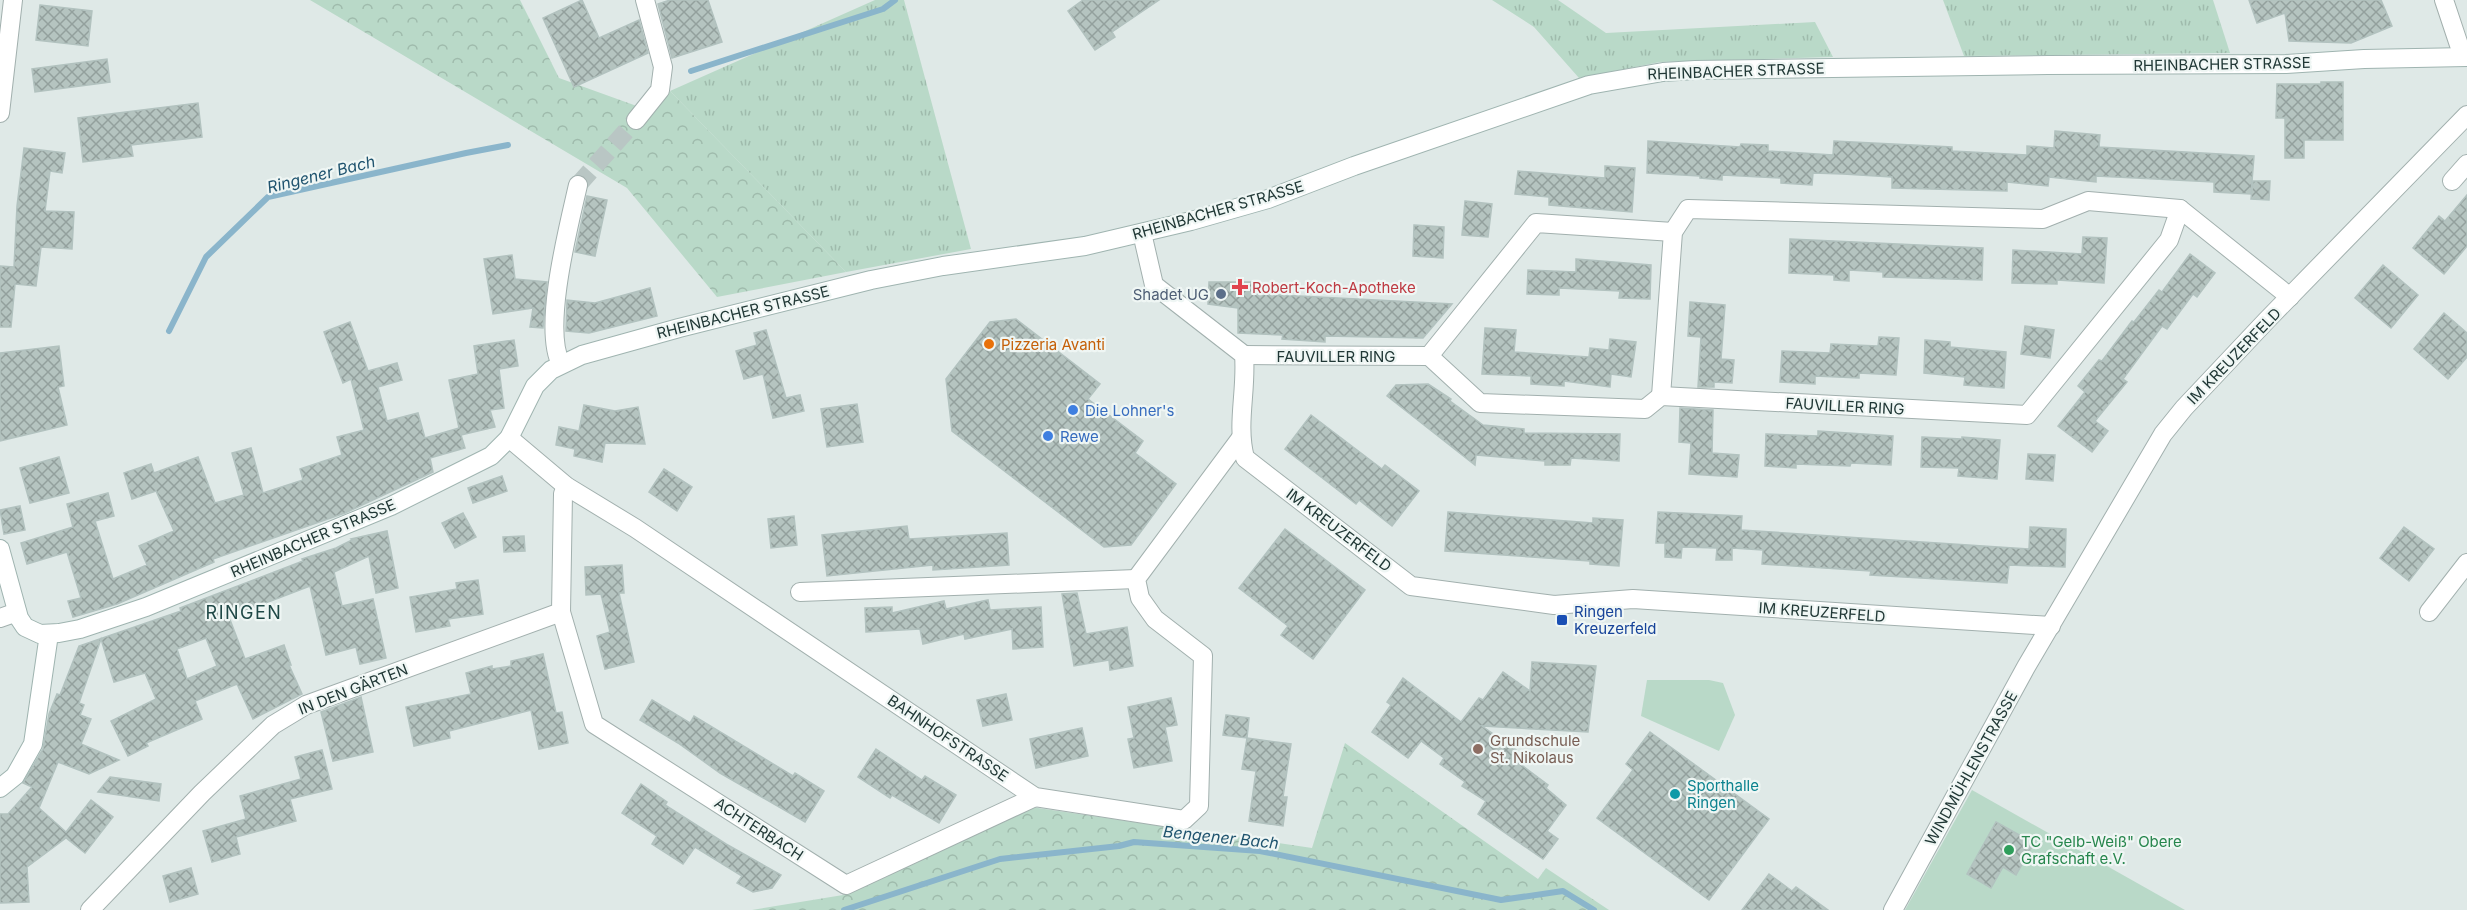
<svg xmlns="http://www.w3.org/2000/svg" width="2467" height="910" font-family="Inter,sans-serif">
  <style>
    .grass { fill: url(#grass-tufts) }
    .forest { fill: url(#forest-crowns) }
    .green { fill: #b9d9c8 }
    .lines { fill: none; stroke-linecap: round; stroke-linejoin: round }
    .stream { stroke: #8ab5cb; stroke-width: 6 }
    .building { fill: url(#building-cross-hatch); stroke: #b2c2bf; stroke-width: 1.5; fill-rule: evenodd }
    .minor-tunnel { stroke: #b9c6c4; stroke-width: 18; stroke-dasharray: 18 9; stroke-linecap: butt }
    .minor-casing { stroke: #a2b0ae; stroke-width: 20 }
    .secondary-casing { stroke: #9fb4b0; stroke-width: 20 }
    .minor { stroke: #fff; stroke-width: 18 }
    .secondary { stroke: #fff; stroke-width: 18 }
    .health-dot { fill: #e0444e; stroke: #eff6f4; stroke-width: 2 }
    .service-dot { fill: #5c6f8a; stroke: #eff6f4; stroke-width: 2 }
    .food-dot { fill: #e8710a; stroke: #eff6f4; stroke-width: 2 }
    .shop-dot { fill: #3f7fe0; stroke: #eff6f4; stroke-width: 2 }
    .transit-dot { fill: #1a4fb4; stroke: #eff6f4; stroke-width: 2 }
    .education-dot { fill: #8d6e63; stroke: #eff6f4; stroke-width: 2 }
    .culture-dot { fill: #0f9aa8; stroke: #eff6f4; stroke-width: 2 }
    .leisure-dot { fill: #2e9e5b; stroke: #eff6f4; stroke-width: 2 }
    .labels { text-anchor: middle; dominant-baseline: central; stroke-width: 4.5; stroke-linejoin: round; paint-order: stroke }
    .street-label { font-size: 15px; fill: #213836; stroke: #eff6f4 }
    .health-label { font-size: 15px; fill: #be3a42; stroke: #eff6f4; text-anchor: start }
    .service-label { font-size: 15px; fill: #4e5e75; stroke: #eff6f4; text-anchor: end }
    .food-label { font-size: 15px; fill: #c56008; stroke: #eff6f4; text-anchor: start }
    .shop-label { font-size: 15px; fill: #366cbe; stroke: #eff6f4; text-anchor: start }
    .transit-label { font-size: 15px; fill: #164399; stroke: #eff6f4; text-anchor: start }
    .education-label { font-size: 15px; fill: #785e54; stroke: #eff6f4; text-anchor: start }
    .culture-label { font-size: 15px; fill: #0d838f; stroke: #eff6f4; text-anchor: start }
    .leisure-label { font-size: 15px; fill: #27864d; stroke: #eff6f4; text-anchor: start }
    .water-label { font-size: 16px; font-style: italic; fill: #20546f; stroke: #eff6f4 }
    .quarter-label { font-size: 18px; letter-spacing: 1.5px; fill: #1f4846; stroke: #eff6f4 }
  </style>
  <defs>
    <pattern id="grass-tufts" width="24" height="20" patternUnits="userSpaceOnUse" patternTransform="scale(1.5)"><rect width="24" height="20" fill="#b9d9c8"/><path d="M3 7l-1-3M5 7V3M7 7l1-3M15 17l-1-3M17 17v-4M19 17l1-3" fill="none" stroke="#9fbbac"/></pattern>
    <pattern id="forest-crowns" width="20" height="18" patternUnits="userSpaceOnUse" patternTransform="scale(1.5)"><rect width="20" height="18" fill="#b9d9c8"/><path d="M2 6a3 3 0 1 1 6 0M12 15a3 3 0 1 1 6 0" fill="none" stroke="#9fbbac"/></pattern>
    <pattern id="building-cross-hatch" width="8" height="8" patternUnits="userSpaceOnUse" patternTransform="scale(1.5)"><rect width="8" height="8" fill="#b5c4c0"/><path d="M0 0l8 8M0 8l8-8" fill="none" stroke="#93a09d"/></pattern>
  </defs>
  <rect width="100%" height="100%" fill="#dfe9e7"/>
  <g class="grass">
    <polygon points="875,0 904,0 971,249 846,272 670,91"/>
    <polygon points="1492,0 1558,0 1606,33 1815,22 1833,57 1660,62 1579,78 1534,27"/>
    <polygon points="1943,0 2213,0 2230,53 1964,56"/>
  </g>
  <g class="forest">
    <polygon points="310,0 520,0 559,78 645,109 670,91 846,272 717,297 627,188"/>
    <polygon points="1345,743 1538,879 1546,868 1609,910 752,910 843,895 1031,807 1312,848"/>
  </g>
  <g class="green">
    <polygon points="1647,680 1709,680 1723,683 1735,715 1719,751 1641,716"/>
    <polygon points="1972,790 2185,910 1905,910"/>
  </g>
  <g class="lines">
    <g class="stream">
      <polyline points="691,71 883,9 895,0"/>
      <polyline points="169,331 206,257 268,197 466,153 508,145"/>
      <polyline points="844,910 1000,859 1119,846 1134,842 1260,851 1501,900 1563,891 1594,910"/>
    </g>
  </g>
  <g class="building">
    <polygon points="582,0 599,38 639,20 648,53 574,87 543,18"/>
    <polygon points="670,0 708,0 722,42 672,58 658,4"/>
    <polygon points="1083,0 1159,0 1112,32 1115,37 1095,50 1068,11"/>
    <polygon points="2249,0 2381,0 2392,26 2351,43 2289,41 2285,13 2257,23"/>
    <polygon points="40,5 92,11 88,46 36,40"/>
    <polygon points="107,59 110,82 35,92 32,69"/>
    <polygon points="2321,82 2343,82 2343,140 2304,140 2304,158 2285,158 2285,118 2276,118 2277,84 2321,84"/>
    <polygon points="198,103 202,137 131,145 133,156 83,162 78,118"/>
    <polygon points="2055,131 2100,135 2099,147 2254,156 2251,194 2214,192 2214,182 2096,176 2096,182 2049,177 2048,186 2007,182 2007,191 1892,188 1892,177 1843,174 1813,173 1812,185 1781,183 1781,178 1722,175 1722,180 1700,178 1700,176 1647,173 1648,141 1740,147 1741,144 1768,145 1768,151 1833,155 1834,141 1952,147 1952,151 2027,155 2027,146 2054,148"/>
    <polygon points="24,148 65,153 62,173 50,171 45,211 74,212 72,249 41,247 36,286 15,284 11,327 0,327 0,266 14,267 17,206"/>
    <polygon points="1605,166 1635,168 1632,212 1549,205 1549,197 1515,194 1518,171 1605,178"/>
    <polygon points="2253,181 2270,181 2269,200 2251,199"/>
    <polygon points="2467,195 2467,246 2444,274 2413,248 2439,216 2445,221"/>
    <polygon points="587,196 607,200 595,256 575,252"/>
    <polygon points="1465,201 1492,204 1488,237 1462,235"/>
    <polygon points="1414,225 1444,227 1443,258 1413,256"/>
    <polygon points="2083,237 2107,238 2104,283 2057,280 2057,284 2012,283 2013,250 2082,254"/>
    <polygon points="1790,239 1983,248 1982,280 1883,277 1883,272 1849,270 1849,281 1834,280 1834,275 1789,273"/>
    <polygon points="2190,254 2215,273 2197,297 2193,294 2167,329 2162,326 2123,379 2127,382 2095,421 2108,431 2092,452 2058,426 2085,392 2078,386 2099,360 2102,361 2132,321 2134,322 2159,290 2162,292"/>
    <polygon points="512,255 515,279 547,282 543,328 530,327 533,308 493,314 484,259"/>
    <polygon points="1576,259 1651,265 1650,299 1619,298 1620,291 1559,288 1559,295 1527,294 1528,270 1576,272"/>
    <polygon points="2383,265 2418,295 2391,328 2355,298"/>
    <polygon points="1209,282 1261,282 1260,294 1452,304 1423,338 1325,336 1325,342 1282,339 1283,335 1238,333 1238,308 1208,304"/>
    <polygon points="650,288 657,316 589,333 566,331 567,300 595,303"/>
    <polygon points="1690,302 1725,305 1721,359 1734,360 1732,383 1714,382 1714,387 1698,387 1701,337 1688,336"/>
    <polygon points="2444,313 2467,333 2467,357 2448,379 2414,349"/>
    <polygon points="1016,319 1100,384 1088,399 1143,441 1135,453 1176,484 1131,545 1104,547 952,431 946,379 990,322"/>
    <polygon points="350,322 368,371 397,363 402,380 378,387 387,421 418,413 425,438 459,428 449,380 478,374 474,346 514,340 518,366 499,369 504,408 490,410 495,427 461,435 465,448 430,458 433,472 345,513 213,559 214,562 117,604 73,617 68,601 81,598 67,552 27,564 21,543 73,527 67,504 108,493 114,516 95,521 113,579 147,565 139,546 174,531 156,491 132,499 124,473 151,464 154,473 198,457 215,503 244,495 232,453 251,448 263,493 303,480 300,469 342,455 337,437 364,430 351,379 343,383 324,332"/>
    <polygon points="2025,326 2054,330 2050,358 2021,354"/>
    <polygon points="1485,328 1516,330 1514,352 1589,357 1590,348 1609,350 1610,339 1636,342 1631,377 1611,374 1610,387 1564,381 1564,386 1531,384 1531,376 1482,374"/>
    <polygon points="766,330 786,398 800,395 804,411 773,418 763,374 744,379 736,351 757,345 754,333"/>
    <polygon points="1879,337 1899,338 1896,375 1859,373 1859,378 1815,376 1815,384 1780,382 1782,351 1830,353 1831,344 1878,346"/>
    <polygon points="1925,340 1950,342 1950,347 2006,352 2004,388 1964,385 1965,377 1924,373"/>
    <polygon points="59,346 64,386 58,387 67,425 0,441 0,353"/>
    <polygon points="1428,384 1451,399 1450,401 1483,425 1524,429 1524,433 1620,434 1619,461 1571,458 1570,465 1545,465 1545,461 1476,455 1475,465 1387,396 1396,385"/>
    <polygon points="857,404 863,442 827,447 821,409"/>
    <polygon points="584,405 615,411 638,407 645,444 605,443 602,462 574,456 575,449 556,445 559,427 579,431"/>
    <polygon points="1680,408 1713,410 1712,453 1739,455 1737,477 1689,474 1691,443 1679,442"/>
    <polygon points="1311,415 1382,469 1385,465 1419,491 1392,526 1359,500 1356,504 1285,449"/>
    <polygon points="1818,431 1893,436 1891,465 1851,463 1850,466 1796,464 1796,468 1765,466 1766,434 1818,436"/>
    <polygon points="1922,437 1962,439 1962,437 2000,440 1997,479 1958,476 1959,468 1921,467"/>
    <polygon points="2028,454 2055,455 2053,481 2026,479"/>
    <polygon points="59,457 69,493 30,503 20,468"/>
    <polygon points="664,469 692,487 677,511 649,492"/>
    <polygon points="502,476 507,491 473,503 468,488"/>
    <polygon points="20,506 25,530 4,534 0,510"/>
    <polygon points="1448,512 1593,523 1593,518 1623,520 1619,566 1590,564 1590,561 1445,551"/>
    <polygon points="1658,512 1742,516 1741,530 2029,549 2030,527 2066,529 2065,567 2009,565 2007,583 1870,575 1871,571 1762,564 1763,550 1732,548 1732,560 1716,560 1717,548 1682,547 1681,558 1665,557 1665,543 1656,543"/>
    <polygon points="463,513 476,537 455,548 442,523"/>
    <polygon points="794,516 797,545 771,548 768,519"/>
    <polygon points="907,526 909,539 1007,533 1009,565 933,570 933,565 827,576 822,535"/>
    <polygon points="2404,527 2434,549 2409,581 2380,558"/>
    <polygon points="1285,529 1365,590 1313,659 1281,635 1288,626 1239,588"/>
    <path d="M387,531l11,57 -22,5 -7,-37 -35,16 8,34 31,-7 13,59 -26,6 -4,-17 -30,8 -16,-69 -81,31 16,42 39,-14 7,20h-2l13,29 -49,25 -16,-35 -42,17 7,18 -56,24 2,3 -20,10 -17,-35 45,-22 -11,-26 -31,9 -13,-43 -22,64 5,2 -4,10 11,4 -10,25 38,16 -30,14 -31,-12 -19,46 27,24 25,-32 22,17 -28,36 -19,-15 -39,29 2,35 -29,1v-89h8l24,-27 -9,-4 20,-34 6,-35 8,-20 3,1 19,-49 102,-35 -1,-3 123,-47 -1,-2 34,-11 16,-8 -1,-1zM206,638l11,28 -30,13 -10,-30z"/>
    <polygon points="524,536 525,551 504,552 503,537"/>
    <polygon points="622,565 624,593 619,593 634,662 605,669 597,636 610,632 601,594 586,595 585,567"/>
    <polygon points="478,580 483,614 448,619 450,626 416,632 410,597 457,589 456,583"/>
    <polygon points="1077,593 1086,634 1127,627 1133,666 1110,670 1109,660 1074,666 1062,594"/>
    <polygon points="988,600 990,610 1041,607 1043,647 1013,649 1012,629 965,639 964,634 923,644 920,629 866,632 865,608 892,607 892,613 944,601 946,609"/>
    <polygon points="543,654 556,713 562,712 568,743 539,749 531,710 449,731 450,738 414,746 406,707 471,694 466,673 492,666 492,669 511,666 511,661"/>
    <polygon points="1532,662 1596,666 1588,732 1482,726 1516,750 1511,757 1548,785 1546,788 1566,805 1547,831 1558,839 1543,859 1478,814 1486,801 1462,786 1465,782 1440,764 1444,758 1421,741 1408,758 1372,732 1391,705 1387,702 1403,678 1461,722 1479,698 1483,700 1503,672 1530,691"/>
    <polygon points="1006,694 1012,720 983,726 977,700"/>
    <polygon points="361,697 373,752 333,761 321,712"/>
    <polygon points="1171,698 1177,725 1165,727 1172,761 1134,768 1128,739 1134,738 1128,707"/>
    <polygon points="652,700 690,723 694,716 793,776 795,773 824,791 805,822 720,773 678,743 640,720"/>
    <polygon points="1226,715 1249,718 1247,738 1223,735"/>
    <polygon points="1082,728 1088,756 1036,768 1030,739"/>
    <polygon points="1650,732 1769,819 1709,900 1597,818 1633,770 1626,764"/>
    <polygon points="1247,738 1291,744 1283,797 1287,797 1283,826 1249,821 1256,771 1242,769"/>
    <polygon points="876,749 922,780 925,776 956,795 939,823 892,795 890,798 858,777"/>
    <polygon points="322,750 332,789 290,799 296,821 236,837 240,854 212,862 203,831 246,819 240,796 301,779 295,757"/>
    <polygon points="110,777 161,784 159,801 98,792"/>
    <polygon points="641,784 667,802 665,805 726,844 781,875 772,888 753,892 737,883 742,876 695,847 683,864 652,844 657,836 622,813"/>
    <polygon points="1996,822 2034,843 2016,875 2003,867 1991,888 1967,874"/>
    <polygon points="191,868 198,894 170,902 163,876"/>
    <polygon points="1769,874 1792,891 1796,887 1828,910 1742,910"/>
  </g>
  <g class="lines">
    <polyline class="minor-tunnel" points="578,185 636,120"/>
    <g class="minor-casing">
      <g id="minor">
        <polyline points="2444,0 2463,57"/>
        <polyline points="0,113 13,0"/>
        <polyline points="636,120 660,90 663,67 645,0"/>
        <polyline points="2452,181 2467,164"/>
        <path d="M1142,233l12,52 90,70c3,35 -8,69 1,103l166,128 143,19 79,-6 418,27"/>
        <polyline points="1244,355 1429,356 1480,403 1645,409 1661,396 2027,415 2169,240 2180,209"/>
        <polyline points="1429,356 1536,223 1673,232"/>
        <path d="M561,364c-19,-36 8,-139 17,-179"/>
        <polyline points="1661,396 1673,232 1688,209 2043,219 2088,201 2180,209 2290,297"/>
        <polyline points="509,438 566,486 635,528 1035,797 1184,820 1199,806 1203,656 1155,619 1140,598 1136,579 1240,439"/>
        <polyline points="800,592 1136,579"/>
        <polyline points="561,612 594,724 846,885 1035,797"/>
        <polyline points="2429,612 2467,563"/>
        <polyline points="0,618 17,612"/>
        <polyline points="90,910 202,793 273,725 306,705 561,612 563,494 566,486"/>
        <polyline points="1893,910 2026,667 2163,434 2184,408 2266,321 2467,115"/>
      </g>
    </g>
    <g class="secondary-casing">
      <g id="secondary">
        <polyline points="0,549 19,618 25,627 40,634 59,633 80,629 146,607 391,506 491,456 509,438 535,386 551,370 582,355 679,328 871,280 943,266 1085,246 1191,221 1268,199 1354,166 1589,85 1663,72 1695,70 2048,65 2286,64 2364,59 2467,57"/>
        <polyline points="0,788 15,776 33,744 49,634"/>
      </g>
    </g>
    <use href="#minor" class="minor"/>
    <use href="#secondary" class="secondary"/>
  </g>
  <path class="health-dot" d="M1237 278h6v6h6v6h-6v6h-6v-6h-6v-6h6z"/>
  <circle class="service-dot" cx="1221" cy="294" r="6"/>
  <circle class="food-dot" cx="989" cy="344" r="6"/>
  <g class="shop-dot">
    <circle cx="1073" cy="410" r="6"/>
    <circle cx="1048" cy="436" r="6"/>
  </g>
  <rect class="transit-dot" x="1556" y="614" width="12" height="12" rx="3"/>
  <circle class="education-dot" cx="1478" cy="749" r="6"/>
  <circle class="culture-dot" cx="1675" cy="794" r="6"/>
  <circle class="leisure-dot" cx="2009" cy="850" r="6"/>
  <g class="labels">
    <g class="street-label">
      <text transform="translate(2222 64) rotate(-1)">RHEINBACHER STRASSE</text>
      <text transform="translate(1736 71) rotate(-2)">RHEINBACHER STRASSE</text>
      <text transform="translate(1218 210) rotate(-16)">RHEINBACHER STRASSE</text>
      <text transform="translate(743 312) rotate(-14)">RHEINBACHER STRASSE</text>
      <text x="1336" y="356">FAUVILLER RING</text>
      <text transform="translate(2234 356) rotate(-46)">IM KREUZERFELD</text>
      <text transform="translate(1845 406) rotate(3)">FAUVILLER RING</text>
      <text transform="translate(1339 530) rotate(37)">IM KREUZERFELD</text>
      <text transform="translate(313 538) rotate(-23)">RHEINBACHER STRASSE</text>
      <text transform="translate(1822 612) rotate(4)">IM KREUZERFELD</text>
      <text transform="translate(353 689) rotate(-21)">IN DEN GÄRTEN</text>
      <text transform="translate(948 738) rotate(34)">BAHNHOFSTRASSE</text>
      <text transform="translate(1971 768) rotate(-61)">WINDMÜHLENSTRASSE</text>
      <text transform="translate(759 829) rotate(33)">ACHTERBACH</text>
    </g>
    <g class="health-label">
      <text x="1252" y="287">Robert-Koch-Apotheke</text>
    </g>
    <g class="service-label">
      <text x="1209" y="294">Shadet UG</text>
    </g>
    <g class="food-label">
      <text x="1001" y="344">Pizzeria Avanti</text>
    </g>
    <g class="shop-label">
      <text x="1085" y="410">Die Lohner's</text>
      <text x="1060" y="436">Rewe</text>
    </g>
    <g class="transit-label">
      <text x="1574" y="611">Ringen<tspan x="1574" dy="17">Kreuzerfeld</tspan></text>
    </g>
    <g class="education-label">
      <text x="1490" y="740">Grundschule<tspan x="1490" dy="17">St. Nikolaus</tspan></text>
    </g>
    <g class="culture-label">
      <text x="1687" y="785">Sporthalle<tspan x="1687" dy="17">Ringen</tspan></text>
    </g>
    <g class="leisure-label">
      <text x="2021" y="841">TC "Gelb-Weiß" Obere<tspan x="2021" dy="17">Grafschaft e.V.</tspan></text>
    </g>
    <g class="water-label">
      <text transform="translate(321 174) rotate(-14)">Ringener Bach</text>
      <text transform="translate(1221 837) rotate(6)">Bengener Bach</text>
    </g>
    <g class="quarter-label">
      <text x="244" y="612">RINGEN</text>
    </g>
  </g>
</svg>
